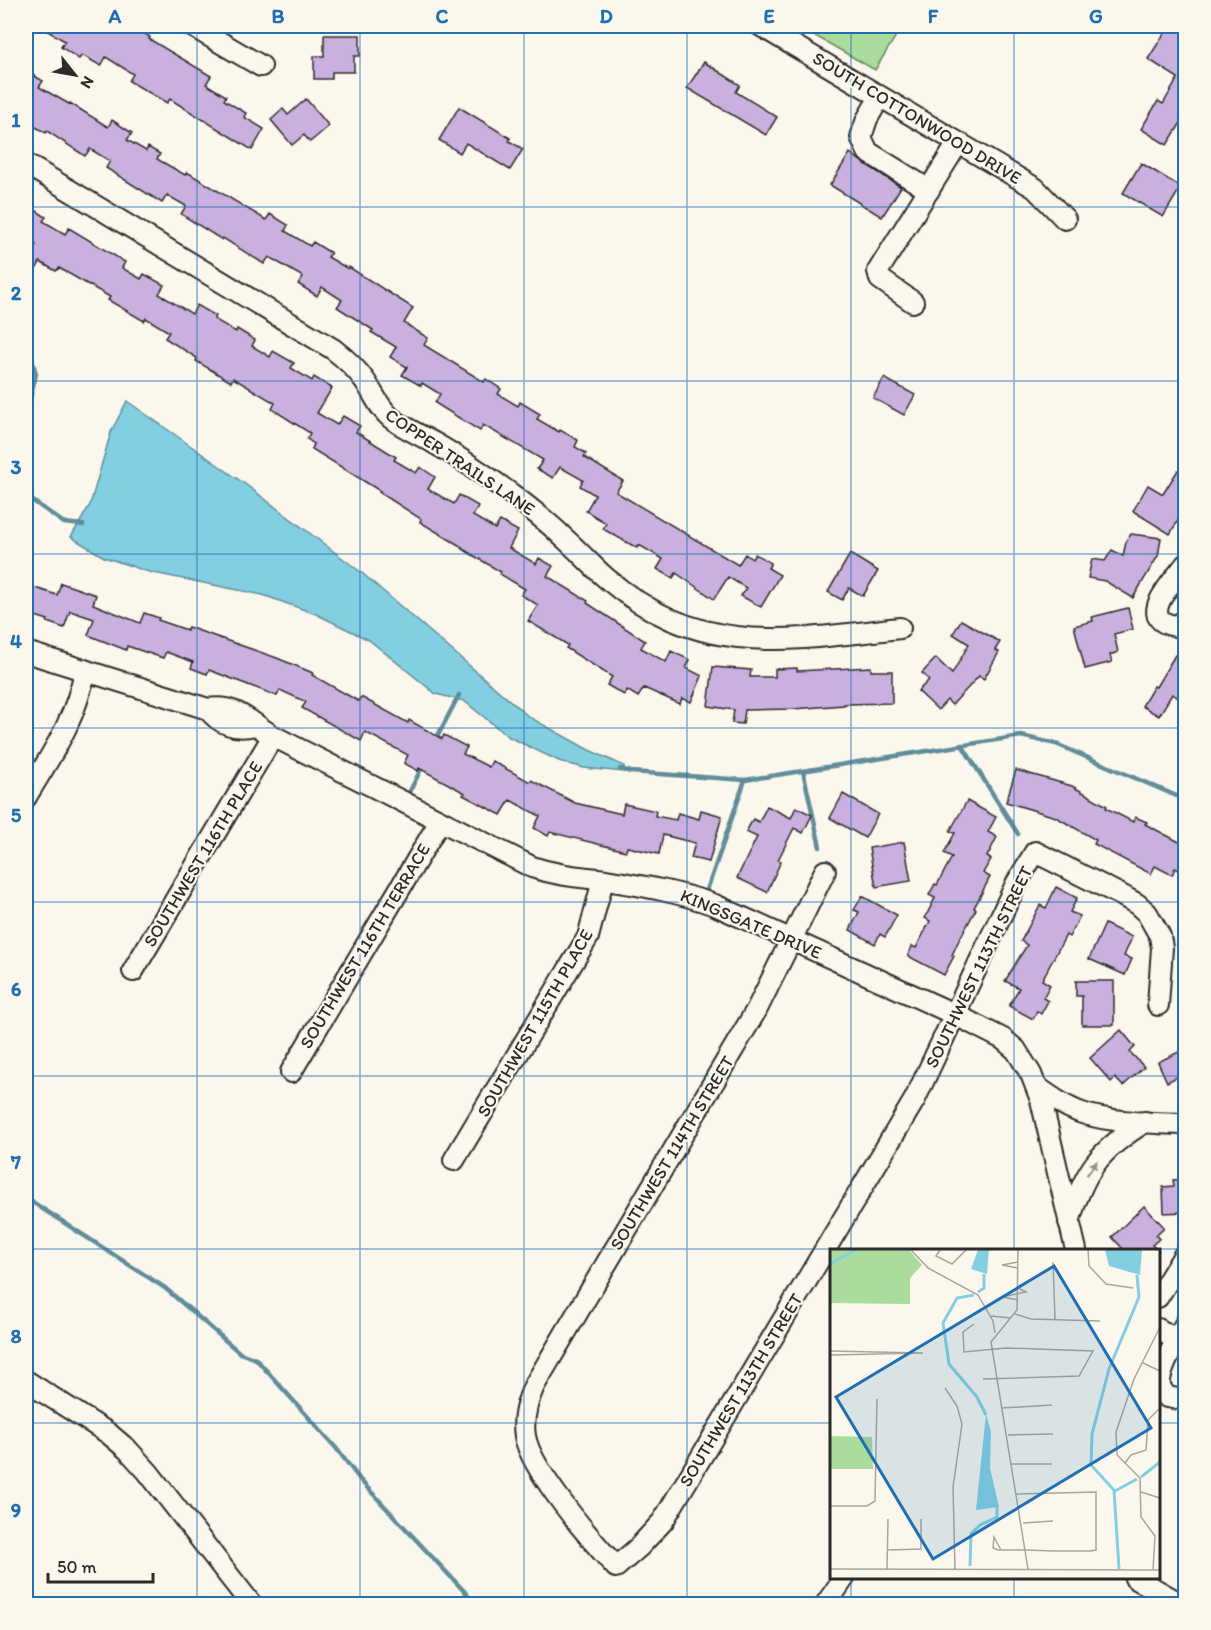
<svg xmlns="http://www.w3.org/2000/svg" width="1211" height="1630" font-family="Itim,sans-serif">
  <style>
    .green { fill: #aadc9c; stroke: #6a8464; stroke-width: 1.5 }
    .water { fill: #83cfe2; stroke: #608d99; stroke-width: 1.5 }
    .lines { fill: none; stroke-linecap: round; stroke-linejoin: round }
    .stream { stroke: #608d99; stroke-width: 4.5 }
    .building { fill: #cab0de; stroke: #2b2b2b; stroke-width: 1.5 }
    .minor-casing { stroke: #2b2b2b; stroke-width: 24 }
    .minor { stroke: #fbf7ec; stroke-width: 20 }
    .oneway { fill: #93918c }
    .grid { fill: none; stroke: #1f6fb2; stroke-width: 1.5; stroke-opacity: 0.55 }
    .labels { text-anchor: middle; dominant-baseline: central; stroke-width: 4.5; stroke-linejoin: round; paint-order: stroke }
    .street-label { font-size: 18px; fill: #2b2b2b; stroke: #fbf7ec }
    .inset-river { fill: none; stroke: #83cfe2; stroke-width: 3 }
    .inset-road { fill: none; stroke: #a8a59f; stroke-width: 1.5 }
    .view { fill: #1f6fb2; fill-opacity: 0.15; stroke: #1f6fb2; stroke-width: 3 }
    .inset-edge { fill: none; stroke: #2b2b2b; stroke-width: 3 }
    .neatline { fill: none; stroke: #1f6fb2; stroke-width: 2 }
    .grid-label { font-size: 20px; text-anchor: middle; font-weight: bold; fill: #1f6fb2 }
  </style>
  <rect width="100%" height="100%" fill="#fbf7ec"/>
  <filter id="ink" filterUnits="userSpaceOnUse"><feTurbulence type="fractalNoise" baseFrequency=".0167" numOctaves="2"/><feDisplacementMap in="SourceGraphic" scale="12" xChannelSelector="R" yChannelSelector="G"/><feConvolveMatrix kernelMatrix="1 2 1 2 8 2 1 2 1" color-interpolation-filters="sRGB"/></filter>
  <g filter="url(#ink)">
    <polygon class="green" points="798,26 902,26 875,70"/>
    <polygon class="water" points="127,401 245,484 362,573 529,717 589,750 624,766 624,772 584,768 559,761 509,737 464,701 436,694 369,640 316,614 263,595 149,572 104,557 71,537 90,505 111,432"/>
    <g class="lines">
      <g class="stream">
        <polyline points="26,338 36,374 26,415"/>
        <polyline points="26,496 64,523 83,525"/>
        <polyline points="435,741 459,695"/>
        <polyline points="962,745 1018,834"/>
        <polyline points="620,769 631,772 745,780 1021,736 1056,744 1186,800"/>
        <polyline points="803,771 820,847"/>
        <polyline points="407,797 423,765"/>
        <polyline points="707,890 745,780"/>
        <polyline points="26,1198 165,1288 240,1353 256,1359 336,1448 361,1481 465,1592 474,1604"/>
      </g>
    </g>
    <g class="building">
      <polygon points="39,26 132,26 150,37 149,39 211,76 206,84 226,96 224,100 246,113 244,117 264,129 252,150 170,99 167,103 129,81 133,74 106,57 101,66 82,55 79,59 61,47 65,41"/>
      <polygon points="1169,26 1185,26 1185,106 1180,116 1184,118 1167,145 1141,129 1158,101 1163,104 1178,78 1148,59"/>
      <polygon points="324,35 360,35 360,56 354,56 354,72 332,72 332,79 314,79 314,56 324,56"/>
      <polygon points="704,62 740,85 736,92 777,117 766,135 687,88"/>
      <polygon points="33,75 43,81 39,87 69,104 70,103 108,127 112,120 132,133 127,140 146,151 148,147 160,154 157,159 185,175 187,172 266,220 270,214 288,225 285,231 310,246 313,242 331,253 328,257 348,269 349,267 413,308 404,323 428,338 424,345 484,382 486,379 501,389 498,394 518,406 520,402 540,414 537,419 559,432 560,430 578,440 575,447 586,453 584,457 623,481 616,492 738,565 745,554 752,559 755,554 771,563 768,568 780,575 761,607 741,596 746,588 728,577 714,599 676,573 673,578 657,569 663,559 639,545 637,548 603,529 606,523 586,511 595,495 580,486 583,480 560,467 553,478 537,469 543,460 483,425 480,431 435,403 440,394 422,383 421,386 402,375 407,367 390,357 396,347 371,332 373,330 337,307 342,300 322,287 317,296 298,284 303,277 269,257 264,264 223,238 222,240 181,214 186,206 167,195 162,203 106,168 110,161 90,149 85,156 47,131 46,133 27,122 32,114 26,110 26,87"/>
      <polygon points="306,99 329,126 310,142 304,135 292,145 271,120 283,109 288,115"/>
      <polygon points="459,107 510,138 509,141 523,149 510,170 466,143 460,153 439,140"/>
      <polygon points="850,153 862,162 901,187 882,217 830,185"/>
      <polygon points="1141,163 1181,187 1163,217 1123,193"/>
      <polygon points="26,204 46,217 43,221 65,234 69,228 125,262 122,268 141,279 144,274 164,285 159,294 192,314 197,305 216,316 214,319 236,332 237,329 255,340 252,346 270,357 273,351 294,363 291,368 312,381 314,377 332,388 317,413 337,425 343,416 360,426 356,432 396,457 394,460 416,473 420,467 435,477 428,489 454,504 459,495 478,506 473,516 495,529 500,521 518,531 509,548 536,564 539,558 553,566 547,576 588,601 587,603 645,641 641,648 666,662 671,651 690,660 686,668 702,676 691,702 682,698 680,704 644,688 638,697 627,690 624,695 607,685 612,677 566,648 568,645 528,621 538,605 521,595 525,589 500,574 501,572 461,548 462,547 420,522 421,519 379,492 380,491 312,449 314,444 307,439 310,433 272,409 275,403 233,378 231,382 196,361 197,358 165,338 169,332 146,318 144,321 108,300 110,297 59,268 56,271 40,262 37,268 26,262 36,245 26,239"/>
      <polygon points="884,378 915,395 904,415 873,398"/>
      <polygon points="1178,470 1185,475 1185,509 1170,534 1133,511 1148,485 1163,494"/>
      <polygon points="1131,534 1161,538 1158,556 1133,598 1105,581 1088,578 1092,559 1105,561 1112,550 1123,556 1126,542"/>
      <polygon points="850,554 878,571 863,596 849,588 842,600 828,592"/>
      <polygon points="61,583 96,595 93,604 140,623 144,613 159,618 158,620 187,630 188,627 277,658 313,673 312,675 358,701 361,697 408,723 409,720 442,739 444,735 467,747 463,754 489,767 492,761 530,782 531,780 575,803 622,814 624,804 656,811 655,816 676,820 678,813 699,819 701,810 722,816 709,862 691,858 695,843 663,835 659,854 627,847 626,851 550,832 548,836 534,828 540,816 510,800 501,815 463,795 465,793 419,768 418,771 404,763 408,755 365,732 361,741 302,708 306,702 280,690 277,696 209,670 207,674 191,668 193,662 166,652 163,658 127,646 126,650 88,635 94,619 70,611 64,628 47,622 48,620 26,613 26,585 57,595"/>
      <polygon points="1128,608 1133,629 1114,634 1118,652 1110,655 1112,662 1085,669 1074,626 1093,621 1092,617"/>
      <polygon points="961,620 1000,642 995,650 999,652 984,679 979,676 952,705 947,700 938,710 918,691 929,680 922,673 936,658 952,674 969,644 953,634"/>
      <polygon points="1175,655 1185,661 1185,702 1172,694 1159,716 1142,706 1154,686 1156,687"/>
      <polygon points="713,667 751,670 750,677 775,677 775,669 797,668 797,671 871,667 871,671 892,671 892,703 844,704 844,705 793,709 745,710 743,724 732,723 734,710 708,706"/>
      <polygon points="1016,770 1072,786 1107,806 1106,808 1133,822 1135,817 1147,822 1145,824 1185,845 1185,861 1181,871 1175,868 1172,875 1155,866 1151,874 1094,844 1096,840 1056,817 1006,802"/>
      <polygon points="843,794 878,814 865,838 830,818"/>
      <polygon points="967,801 996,817 988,832 997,837 987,857 991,859 983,873 990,877 974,908 976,909 958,942 952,955 954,956 944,975 908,956 912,946 916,948 930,921 925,918 935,898 929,895 935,884 937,885 952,857 944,853 955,833 950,831"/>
      <polygon points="767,806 791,818 796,807 812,815 803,833 794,828 778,860 781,861 767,892 737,878 757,837 746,832 753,819 759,822"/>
      <polygon points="904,842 911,881 876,887 869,848"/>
      <polygon points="1056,887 1077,898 1070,912 1080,916 1069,937 1066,935 1042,980 1050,985 1043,998 1048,1001 1041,1014 1037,1011 1033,1019 1009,1006 1019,988 1005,981 1027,945 1021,941 1040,905 1046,908"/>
      <polygon points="862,896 897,915 885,937 880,934 875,944 850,930 859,912 854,910"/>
      <polygon points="1105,924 1132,937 1124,956 1132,959 1125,975 1089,959"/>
      <polygon points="1076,981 1114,981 1114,1025 1082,1025 1082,996 1076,996"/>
      <polygon points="1121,1030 1135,1047 1130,1052 1144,1067 1123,1086 1115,1078 1111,1082 1090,1058"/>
      <polygon points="1185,1049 1185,1073 1167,1082 1158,1062"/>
      <polygon points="1185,1179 1185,1212 1164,1213 1163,1187 1174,1186 1173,1180"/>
      <polygon points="1144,1206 1164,1227 1156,1235 1159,1239 1152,1245 1158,1251 1125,1251 1112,1237"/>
    </g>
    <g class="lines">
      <g class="minor-casing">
        <g id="minor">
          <polyline points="192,26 261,66"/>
          <polyline points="761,26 1035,188 1065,219"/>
          <polyline points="880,97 867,119 861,137 868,152 929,190"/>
          <path d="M26,164l307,185c13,10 23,19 32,32 9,13 14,27 26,37 13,10 29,17 43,25 28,16 54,34 80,53 17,13 34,26 49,41 15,13 28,28 43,41 94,80 181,63 294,50"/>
          <polyline points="913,302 880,279 878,271 958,143"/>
          <path d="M1186,564c-11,16 -53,56 -10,62l10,-6"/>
          <path d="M26,652l182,57c29,-5 42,14 65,27l259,131c24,8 49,10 74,13 37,6 73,12 109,25l241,110 47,24 13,11 15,24 10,26 35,150"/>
          <path d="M208,709c11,15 28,21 46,16"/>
          <path d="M26,797c25,-42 50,-77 59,-127"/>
          <path d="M825,871l-68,138 -223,377c-7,16 -12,32 -9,50 5,33 67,105 91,131l23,-20 24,-26 252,-422 101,-215 19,-32 86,43 16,9 10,9 13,23 2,12 -4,57"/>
          <polyline points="133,971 273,736"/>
          <polyline points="291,1072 440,821"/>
          <path d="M1037,1087c14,10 28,20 45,26 29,10 72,10 104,11"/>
          <polyline points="454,1160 588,937 603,880"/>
          <path d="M1069,1222c15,-51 30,-72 76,-100"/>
          <polyline points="1158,1297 1186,1252"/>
          <path d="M1186,1322c-7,15 -28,48 -26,63 1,5 4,8 7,12l12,2 7,-2"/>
          <polyline points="1158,1329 1186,1345"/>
          <polyline points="26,1381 108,1433 128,1450 148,1472 251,1604"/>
          <polyline points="1135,1578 1181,1604"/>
          <polyline points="826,1604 844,1578"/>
        </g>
      </g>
      <use href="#minor" class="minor"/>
    </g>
    <defs><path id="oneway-solid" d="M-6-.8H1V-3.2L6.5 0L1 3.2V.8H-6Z" transform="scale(1.5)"/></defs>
    <use class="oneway" href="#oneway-solid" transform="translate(1092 1168) rotate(-54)"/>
  </g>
  <path class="grid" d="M197,26v1578M360,26v1578M524,26v1578M687,26v1578M851,26v1224M1014,26v1224M26,207h1160M26,381h1160M26,554h1160M26,728h1160M26,902h1160M26,1076h1160M26,1249h1160M26,1423h806M1158,1423h28M851,1578v26M1014,1578v26"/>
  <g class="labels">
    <g class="street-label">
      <text transform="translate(917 118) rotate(31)">SOUTH COTTONWOOD DRIVE</text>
      <text transform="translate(460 462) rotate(34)">COPPER TRAILS LANE</text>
      <text transform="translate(203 854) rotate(-59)">SOUTHWEST 116TH PLACE</text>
      <text transform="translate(751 924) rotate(23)">KINGSGATE DRIVE</text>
      <text transform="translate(365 946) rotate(-59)">SOUTHWEST 116TH TERRACE</text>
      <text transform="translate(979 967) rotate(-64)">SOUTHWEST 113TH STREET</text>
      <text transform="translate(535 1023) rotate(-60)">SOUTHWEST 115TH PLACE</text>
      <text transform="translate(672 1153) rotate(-59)">SOUTHWEST 114TH STREET</text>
      <text transform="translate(741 1390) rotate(-59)">SOUTHWEST 113TH STREET</text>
    </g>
  </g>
  <g transform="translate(830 1249)">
    <rect width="330" height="330" fill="#fbf7ec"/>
    <path d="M0,1h79l13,15 -12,13v26l-80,-1zM0,187l42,1 1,32h-43z" fill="#aadc9c"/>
    <path d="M148,1h11l-2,24 -16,-5zM275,1h37l-2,25 -31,-9zM156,165l5,18 -1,36 9,39 -23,3z" fill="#83cfe2"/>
    <path class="inset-river" d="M0,15l25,-14M148,43l6,-4v-14M144,46l-17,3 -14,25 6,41 28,33 9,18M311,228l19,-15M285,242l22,-12M140,317l1,-32 9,-9 17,-8v-10M289,320l-5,-79 -23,-25 1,-31 17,-65 30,-72 -2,-22"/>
    <path class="inset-road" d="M81,1l17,18 50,27 15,26 2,12M110,1l-4,6 16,8 14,-14M188,1l-1,60 -26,32 37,227M258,1l1,16 17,18 27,4M188,13l-16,3 16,3M223,13l2,57M188,39l8,4 -24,5 16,3M185,65l16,5 69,2M161,67l20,2M144,75l-11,8 1,20 42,-4 87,3 -14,25 -96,3M0,102l93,2 -93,2M313,114l17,8M115,139l12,18 5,18 -9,63 2,82M172,159l50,-3M178,186l45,-1M295,214l6,-8 15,-5 2,-30 12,-12M180,215h42M311,243l19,6M0,257h37l8,-5 2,-102M193,274l30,-2M58,301l33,-1v-30M171,301l-7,-13 -1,11 5,2h29l26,1h37l6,-1v-58l-80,2M0,320l330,1M57,320l1,-50M323,321l2,-34 -14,-19 -1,-39 -23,-23 -1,-23 18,-53 26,-52"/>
    <path class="view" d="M224,17l97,162 -218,131 -97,-162z"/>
    <rect width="330" height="330" class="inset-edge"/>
  </g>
  <rect width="1211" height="1630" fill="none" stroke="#fbf7ec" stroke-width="66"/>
  <g transform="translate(75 75) rotate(121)" stroke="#fbf7ec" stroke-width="4.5" paint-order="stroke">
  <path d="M0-4.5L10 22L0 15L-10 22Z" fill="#2b2b2b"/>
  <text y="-9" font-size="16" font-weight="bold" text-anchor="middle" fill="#2b2b2b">N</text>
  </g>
  <path d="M48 1573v9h105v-9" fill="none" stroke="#2b2b2b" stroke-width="3"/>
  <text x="57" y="1573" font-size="18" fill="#2b2b2b" stroke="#fbf7ec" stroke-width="4.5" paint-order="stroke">50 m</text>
  <rect x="33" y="33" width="1145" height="1564" class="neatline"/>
  <g class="grid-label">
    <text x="115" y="23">A</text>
    <text x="278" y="23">B</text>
    <text x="442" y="23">C</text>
    <text x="606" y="23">D</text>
    <text x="769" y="23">E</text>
    <text x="933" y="23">F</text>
    <text x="1096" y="23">G</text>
    <text x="16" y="127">1</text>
    <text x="16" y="300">2</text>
    <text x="16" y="474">3</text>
    <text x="16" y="648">4</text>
    <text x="16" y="822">5</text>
    <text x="16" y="996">6</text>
    <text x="16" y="1169">7</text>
    <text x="16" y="1343">8</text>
    <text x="16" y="1517">9</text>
  </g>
</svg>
